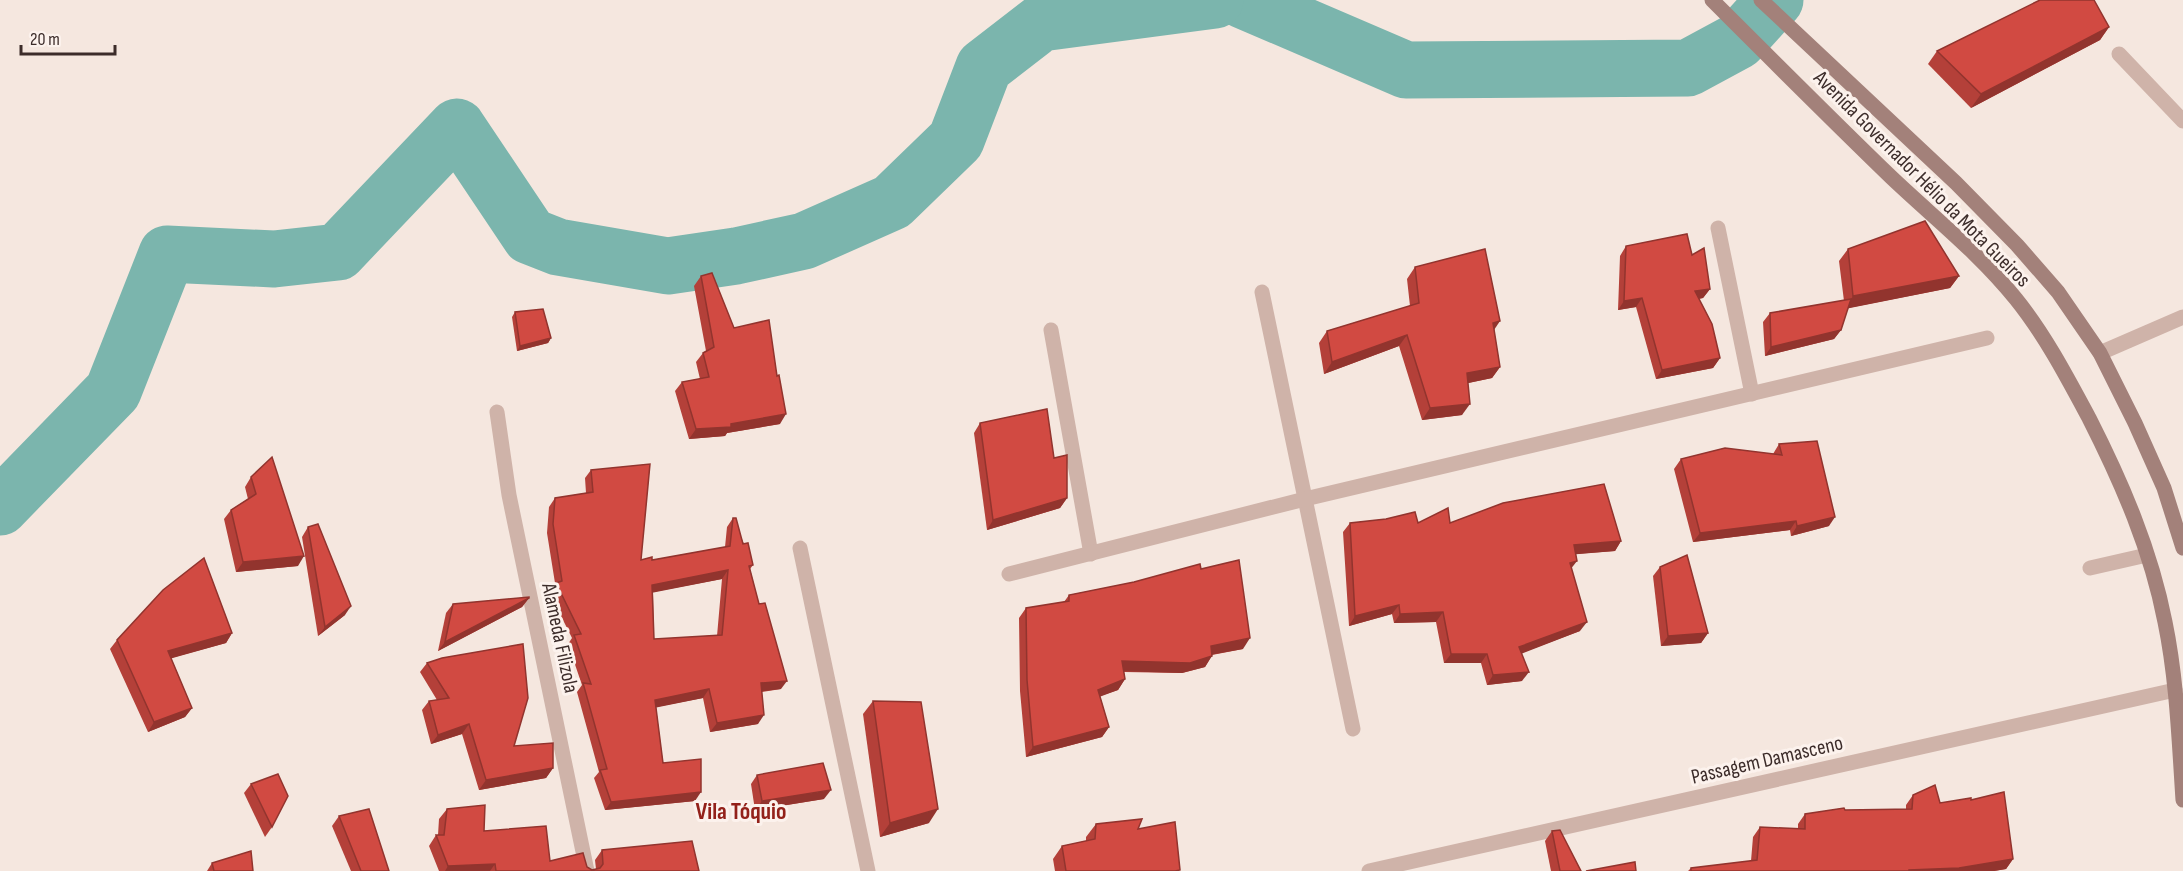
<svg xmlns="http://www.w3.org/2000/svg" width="2183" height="871" font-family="'Sofia Sans Condensed',sans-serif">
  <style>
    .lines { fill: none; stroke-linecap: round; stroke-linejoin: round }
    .river { stroke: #7bb5ad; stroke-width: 57 }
    .service { stroke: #cfb3a9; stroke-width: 15 }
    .minor { stroke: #cfb3a9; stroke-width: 15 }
    .secondary { stroke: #a3817a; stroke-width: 15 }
    .wall { fill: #b44039; fill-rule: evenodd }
    .shaded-wall { fill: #92342e }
    .building { fill: #d14a42; stroke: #92342e; stroke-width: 1.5; fill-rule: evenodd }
    .labels { text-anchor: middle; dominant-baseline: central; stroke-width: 6; stroke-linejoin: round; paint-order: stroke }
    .street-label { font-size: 21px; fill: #3c2c2a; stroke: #fcf2ed }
    .quarter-label { font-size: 24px; font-weight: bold; fill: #93211a; stroke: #fcf2ed }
  </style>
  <rect width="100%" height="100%" fill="#f5e7df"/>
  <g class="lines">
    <g class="river">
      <polyline points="1243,0 1406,70 1688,68 1738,41 1775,0"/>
      <polyline points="0,507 113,391 167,254 274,259 338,252 457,127 530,236 558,247 668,266 736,256 804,241 892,202 956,140 984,67 1041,23 1215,0"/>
    </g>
    <g class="service">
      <polyline points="1718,228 1752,394"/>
      <polyline points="1262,292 1353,729"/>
      <polyline points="1051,330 1091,554"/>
      <polyline points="2090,568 2147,555"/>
      <polyline points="1009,574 1305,499 1987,338"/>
    </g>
    <g class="minor">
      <polyline points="2119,54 2183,121"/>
      <polyline points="2100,353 2183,317"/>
      <polyline points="497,412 509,495 587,871"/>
      <polyline points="800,548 868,871"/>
      <polyline points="1369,871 2175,690"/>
    </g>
    <g class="secondary">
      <path d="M1712,0c59,59 119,119 179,177 42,40 88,76 125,122 29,36 51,78 73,119 33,65 62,132 76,204 12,58 14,119 18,178"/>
      <polyline points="1761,0 1956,183 2017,245 2058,292 2100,353 2135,423 2164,488 2183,548"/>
    </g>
  </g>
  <g class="wall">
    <polygon points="2109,27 2100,40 1971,108 1928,64 1937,51"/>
    <polygon points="1626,246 1692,255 1710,289 1703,298 1699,299 1720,358 1713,368 1656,379 1636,307 1618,310 1620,256"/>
    <polygon points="1848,249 1959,276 1950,288 1848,308 1841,330 1834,339 1765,356 1763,322 1770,313 1844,301 1839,261"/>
    <polygon points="1415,267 1494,329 1500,367 1492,378 1468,383 1462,415 1422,420 1399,346 1324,374 1319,343 1327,331 1410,306 1407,279"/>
    <polygon points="701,276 734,328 780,424 727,433 725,436 689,439 675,391 682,382 700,379 696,362 703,353 706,351 694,286"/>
    <polygon points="515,312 551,338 548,343 517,351 512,317"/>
    <polygon points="980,423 1054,458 1067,498 1060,508 987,530 974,433"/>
    <polygon points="1779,444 1829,526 1791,536 1790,530 1693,542 1674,469 1681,459 1773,454"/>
    <path d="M591,470l50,90h11l73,-13 2,-20 6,-9 20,47 -3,4 31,120 -19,3 -4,32 -48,8 -7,-34 -47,9 7,56 32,38 -90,9 -11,-32 5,-6 -22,-80 5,-7 -14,-41 4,-6 -23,-46 6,-9 -8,-50 2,-26 6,-9 31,-5 -1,-15zM722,579l-5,57 -63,3 -1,-47z"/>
    <polygon points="251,477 298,566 236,572 224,519 231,510 248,499 245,487"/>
    <polygon points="1350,523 1450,523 1621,541 1615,551 1575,554 1571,569 1580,631 1521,653 1522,681 1487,685 1481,663 1444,663 1436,622 1394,623 1392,614 1349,626 1343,532"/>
    <polygon points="308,527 345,615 318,636 302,537"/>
    <polygon points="1660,567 1708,633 1701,643 1661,646 1653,576"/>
    <polygon points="1201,569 1243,649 1212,655 1205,667 1182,673 1124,672 1125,679 1118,690 1100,696 1109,727 1102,737 1026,757 1020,691 1019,618 1026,608 1064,602 1069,595"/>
    <polygon points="529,598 522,607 438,651 446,613 453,604"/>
    <polygon points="232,633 226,643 171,658 192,708 185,717 148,732 110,649 117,640"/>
    <polygon points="427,663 514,746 553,768 546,778 479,790 462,734 431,744 422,710 429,701 437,700 420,672"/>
    <polygon points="873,701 929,823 880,837 863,714"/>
    <polygon points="757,775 824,799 755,810 751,784"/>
    <polygon points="251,784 272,827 265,837 244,793"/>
    <polygon points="1913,795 1940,803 1971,800 2013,859 2006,869 1994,871 1688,871 1691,868 1751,861 1753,837 1760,827 1798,829 1798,824 1805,814 1845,810 1906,809 1906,805"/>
    <polygon points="447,809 484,831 550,861 587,867 592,870 596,869 595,860 602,850 699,871 439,871 429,846 436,835 438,835 439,819"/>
    <polygon points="339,816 389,871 351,871 332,826"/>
    <polygon points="1096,824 1138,829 1175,871 1055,871 1053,859 1062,846 1086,841 1086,837"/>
    <polygon points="1552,831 1581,871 1551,871 1545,841"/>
    <polygon points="212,863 253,871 207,871"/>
  </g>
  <g class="shaded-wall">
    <polygon points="2109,27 2100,40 1971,108 1981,94"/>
    <polygon points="1959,276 1950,288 1845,309 1853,296"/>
    <polygon points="1710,289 1703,298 1688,300 1695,291"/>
    <polygon points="1642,298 1636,307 1618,310 1624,301"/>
    <polygon points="1500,321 1492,333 1493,323"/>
    <polygon points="1841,330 1834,339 1765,356 1771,347"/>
    <polygon points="1407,335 1399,346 1324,374 1332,362"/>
    <polygon points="551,338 548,343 517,351 520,346"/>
    <polygon points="1720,358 1713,368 1656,379 1662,370"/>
    <polygon points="1500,367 1492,378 1459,385 1467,373"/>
    <polygon points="1470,404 1462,415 1422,420 1430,408"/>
    <polygon points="786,414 780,424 727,433 725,436 689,439 696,429 731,424"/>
    <polygon points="1067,498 1060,508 987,530 993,520"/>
    <polygon points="1835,517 1829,526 1791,536 1797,526"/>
    <polygon points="1796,521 1790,530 1693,542 1700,533"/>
    <polygon points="1621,541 1615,551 1567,555 1574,545"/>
    <polygon points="304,556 298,566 236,572 243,562"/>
    <polygon points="1577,561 1570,570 1570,563"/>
    <polygon points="728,570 722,579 646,594 652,585"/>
    <polygon points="529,598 522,607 438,651 445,642"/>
    <polygon points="1399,605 1392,614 1349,626 1355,616"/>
    <polygon points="351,606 345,615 318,636 325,627"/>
    <polygon points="1443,612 1436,622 1394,623 1400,614"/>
    <polygon points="1587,622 1580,631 1513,657 1519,647"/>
    <polygon points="232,633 226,643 162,661 168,651"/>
    <polygon points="1708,633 1701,643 1661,646 1668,636"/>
    <polygon points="1250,638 1243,649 1204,656 1211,646"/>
    <polygon points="1451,654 1487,654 1481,663 1444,663"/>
    <polygon points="1212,656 1205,667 1182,673 1115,671 1122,661"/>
    <polygon points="1529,672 1522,681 1487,685 1493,675"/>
    <polygon points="1125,679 1118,690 1091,700 1098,690"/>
    <polygon points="787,681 781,689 755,692 761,683"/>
    <polygon points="709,689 703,698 649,709 655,700"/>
    <polygon points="192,708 185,717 148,732 154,722"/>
    <polygon points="764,715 758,724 710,732 717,723"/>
    <polygon points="469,724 462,734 431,744 438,735"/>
    <polygon points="1109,727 1102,737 1026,757 1033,747"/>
    <polygon points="553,768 546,778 479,790 486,780"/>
    <polygon points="831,790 824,799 755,810 762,801"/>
    <polygon points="701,792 695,801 605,810 611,802"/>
    <polygon points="938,809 929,823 880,837 890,823"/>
    <polygon points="2013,859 2006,869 1994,871 1908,871 1909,870"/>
    <polygon points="495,864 490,871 445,871 448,866"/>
  </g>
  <g class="building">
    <polygon points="2040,0 2094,0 2109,27 1981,94 1937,51"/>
    <polygon points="1925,221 1959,276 1853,296 1848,249"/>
    <polygon points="1687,234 1692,255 1704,248 1710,289 1695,291 1712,324 1720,358 1662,370 1642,298 1624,301 1626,246"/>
    <polygon points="1485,249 1500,321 1493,323 1500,367 1467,373 1470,404 1430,408 1407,335 1332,362 1327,331 1419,303 1415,267"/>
    <polygon points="712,273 734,328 769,320 777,376 779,375 786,414 731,424 731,427 696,429 682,382 709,377 703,353 714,347 701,276"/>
    <polygon points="1851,299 1841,330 1771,347 1770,313"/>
    <polygon points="543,309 551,338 520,346 515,312"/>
    <polygon points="1047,409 1054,458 1067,455 1067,498 993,520 980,423"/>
    <polygon points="1817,441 1835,517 1797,526 1796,521 1700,533 1681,459 1725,448 1782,455 1779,444"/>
    <polygon points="272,457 304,556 243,562 231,510 256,494 251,477"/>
    <path d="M650,464l-9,96 11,-3v3l78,-14 3,-28h3l7,26 5,-1 5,22 -4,1 10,38 6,-1 22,78 -26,2 3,32 -47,8 -8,-34 -54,11 8,63 38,-4v33l-90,10 -11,-32 7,-1 -24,-86 8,1 -17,-49 7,-1 -25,-51 6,-2 -9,-57 2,-26 38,-6 -2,-22zM728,570l-6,65 -68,4 -2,-54z"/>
    <polygon points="1604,484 1621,541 1574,545 1577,561 1570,563 1587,622 1519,647 1529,672 1493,675 1487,654 1451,654 1443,612 1400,614 1399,605 1355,616 1350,523 1386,519 1415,512 1418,523 1448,508 1450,523 1503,503"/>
    <polygon points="318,524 351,606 325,627 308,527"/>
    <polygon points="1687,555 1708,633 1668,636 1660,567"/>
    <polygon points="204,558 232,633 168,651 192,708 154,722 117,640 163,590"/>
    <polygon points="1239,560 1250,638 1211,646 1212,656 1190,663 1122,661 1125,679 1098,690 1109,727 1033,747 1027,680 1026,608 1069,601 1069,595 1134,582 1200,564 1201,569"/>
    <polygon points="529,597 529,598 445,642 453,604"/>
    <polygon points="523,644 528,698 514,746 553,743 553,768 486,780 469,724 438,735 429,701 449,698 427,663 442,658"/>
    <polygon points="873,701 921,702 938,809 890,823"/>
    <polygon points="823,763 831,790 762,801 757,775"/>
    <polygon points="278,774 288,796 272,827 251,784"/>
    <polygon points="1935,785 1940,803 1971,798 1971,800 2004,792 2013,859 1959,868 1909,870 1909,871 1691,871 1691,868 1757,860 1760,827 1805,829 1805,814 1844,808 1845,810 1912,809 1913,795"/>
    <polygon points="485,805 484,831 546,826 550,861 583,853 587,867 592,870 600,868 603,864 602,850 692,841 699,871 496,871 495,864 448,866 436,835 444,835 447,809"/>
    <polygon points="369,809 389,871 361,871 339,816"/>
    <polygon points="1142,819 1138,829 1175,822 1180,870 1175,871 1066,871 1062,846 1095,839 1096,824"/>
    <polygon points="1560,830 1581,871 1560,871 1552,831"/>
    <polygon points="251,851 253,871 214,871 212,863"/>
    <polygon points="1635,862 1636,871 1586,871"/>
  </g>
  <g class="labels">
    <g class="street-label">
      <text transform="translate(1922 179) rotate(45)">Avenida Governador Hélio da Mota Gueiros</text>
      <text transform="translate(560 638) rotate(78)">Alameda Filizola</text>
      <text transform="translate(1767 760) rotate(-13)">Passagem Damasceno</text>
    </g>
    <g class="quarter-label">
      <text x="741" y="811">Vila Tóquio</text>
    </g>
  </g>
  <path d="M21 45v9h94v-9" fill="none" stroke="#3c2c2a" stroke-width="3"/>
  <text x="30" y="45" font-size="18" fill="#3c2c2a" stroke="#fcf2ed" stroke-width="4.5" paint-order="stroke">20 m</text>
</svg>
